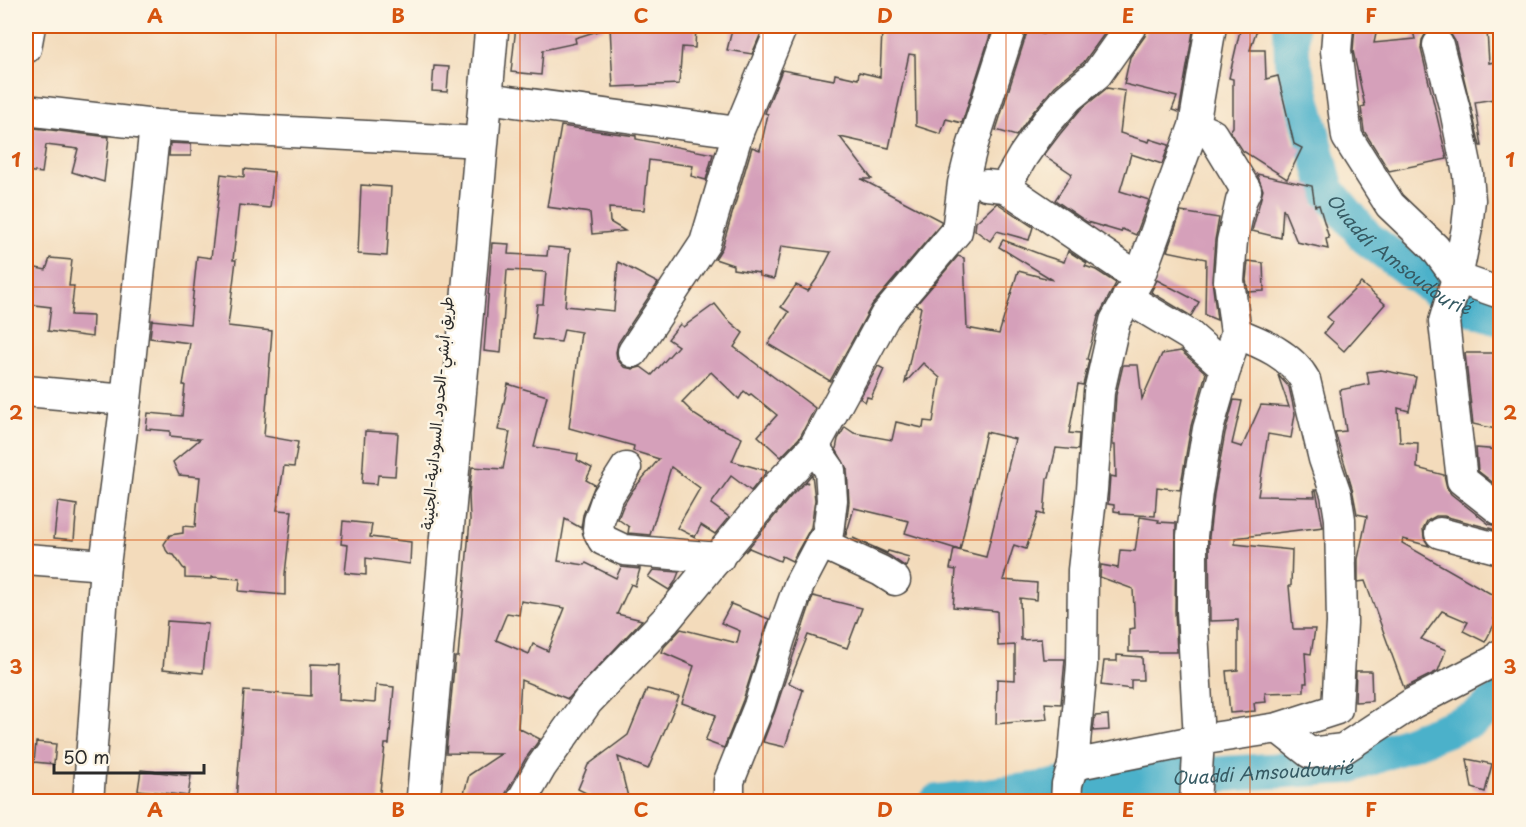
<svg xmlns="http://www.w3.org/2000/svg" width="1526" height="827" font-family="'Playpen Sans','Playpen Sans Arabic',sans-serif">
  <style>
    .lines { fill: none; stroke-linecap: round; stroke-linejoin: round }
    .river { stroke: #4bb1ca; stroke-width: 36 }
    .building { fill: #d5a0ba; fill-rule: evenodd }
    .minor-casing { stroke: #494541; stroke-width: 33 }
    .highway-casing { stroke: #494541; stroke-width: 36 }
    .minor { stroke: #fff; stroke-width: 30 }
    .highway { stroke: #fff; stroke-width: 33 }
    .grid { fill: none; stroke: #d5540f; stroke-width: 1.5; stroke-opacity: 0.55 }
    .labels { text-anchor: middle; dominant-baseline: central; stroke-width: 5; stroke-linejoin: round; paint-order: stroke }
    .street-label { font-size: 16px; fill: #2b2b2b; stroke: #fcf5e5 }
    .water-label { font-size: 18px; font-style: italic; fill: #365a63; stroke: #fcf5e5 }
    .neatline { fill: none; stroke: #d5540f; stroke-width: 2 }
    .grid-label { font-size: 20px; text-anchor: middle; font-weight: bold; fill: #d5540f }
  </style>
  <rect width="100%" height="100%" fill="#fcf5e5"/>
  <filter id="ink" filterUnits="userSpaceOnUse"><feTurbulence type="fractalNoise" baseFrequency=".0167" numOctaves="2"/><feDisplacementMap in="SourceGraphic" scale="12" xChannelSelector="R" yChannelSelector="G"/><feConvolveMatrix kernelMatrix="1 2 1 2 8 2 1 2 1" color-interpolation-filters="sRGB"/></filter>
  <filter id="wash" filterUnits="userSpaceOnUse"><feTurbulence type="fractalNoise" baseFrequency=".008" numOctaves="4" result="noise"/><feDisplacementMap in="SourceGraphic" scale="24" xChannelSelector="R" yChannelSelector="G"/><feGaussianBlur stdDeviation="1.35" result="paint"/><feColorMatrix in="noise" values="0 0 0 0 0 0 0 0 0 0 0 0 0 0 0 0 0 1.4 0 .05"/><feComposite in="paint" operator="in"/></filter>
  <g filter="url(#wash)">
    <rect width="100%" height="100%" fill="#f3dbbb"/>
    <g class="lines">
      <g class="river">
        <path id="s1" d="M1291,26l1,31 35,133 40,48 83,63 50,16"/>
        <path id="s2" d="M937,802l113,-14 17,-4 282,-18 125,-47 26,-20"/>
      </g>
    </g>
    <g id="blocks">
      <g class="building">
        <polygon points="516,26 604,26 604,29 575,38 576,43 543,50 541,75 511,72"/>
        <polygon points="610,26 696,26 695,48 682,47 679,84 613,87"/>
        <polygon points="733,26 764,26 752,54 727,50"/>
        <polygon points="922,26 993,26 962,123 946,119 941,134 916,126 915,55 909,54 889,148 840,137 872,179 861,179 941,221 941,224 872,305 830,381 768,344 789,312 781,307 796,285 808,291 818,277 831,252 781,246 774,279 759,276 759,273 733,269 733,265 715,259 722,248 752,147 760,150 768,114 765,113 782,70 834,80 835,74 858,79 859,72 880,77 882,30 933,31"/>
        <polygon points="1045,26 1110,26 1084,62 1055,86 1033,112 1016,136 996,130 1028,29 1043,34"/>
        <polygon points="1148,26 1194,26 1179,112 1172,110 1177,97 1124,84 1130,57 1145,36"/>
        <polygon points="1241,26 1258,26 1250,50 1265,50 1266,79 1278,76 1294,144 1302,148 1287,179 1243,151 1230,131 1233,127 1233,79 1229,78"/>
        <polygon points="1355,26 1377,29 1374,43 1415,39 1413,31 1433,29 1426,33 1422,40 1421,49 1447,159 1389,171 1364,131 1361,107 1365,106 1353,51"/>
        <polygon points="1460,26 1461,33 1487,31 1489,63 1500,61 1500,98 1475,102 1482,146 1480,146 1455,41 1450,33 1443,29 1436,28"/>
        <polygon points="434,66 449,67 447,92 432,91"/>
        <polygon points="1107,88 1125,91 1120,133 1149,142 1150,139 1169,145 1162,164 1131,154 1120,191 1149,200 1136,235 1122,229 1121,232 1087,222 1055,200 1072,174 1044,155 1060,134 1080,110"/>
        <polygon points="561,126 636,136 636,139 713,154 706,180 691,176 693,166 649,160 644,210 609,208 610,222 625,231 592,234 590,213 547,207"/>
        <polygon points="26,127 109,137 104,182 72,172 78,149 46,145 42,173 26,171"/>
        <polygon points="170,143 191,144 191,156 169,156"/>
        <polygon points="244,169 274,172 270,208 239,205 233,260 236,260 228,326 272,331 264,436 298,442 294,467 284,466 277,510 292,511 285,574 285,595 239,591 240,579 212,577 212,579 185,578 185,569 183,568 174,555 169,554 166,550 164,544 170,535 183,533 183,526 195,527 200,477 179,475 173,462 200,439 170,436 170,431 146,429 148,413 182,416 185,385 183,385 190,343 150,338 152,320 190,324 197,256 211,258 221,174 244,177"/>
        <polygon points="1257,174 1312,186 1315,206 1319,205 1329,238 1326,239 1328,249 1297,242 1283,208 1281,238 1252,231 1263,190"/>
        <polygon points="361,185 391,187 387,256 358,254"/>
        <polygon points="997,203 1033,227 1029,240 997,231 990,241 975,230 976,222"/>
        <polygon points="1181,212 1219,218 1215,240 1212,280 1217,320 1205,315 1206,259 1167,251"/>
        <polygon points="1003,240 1045,256 1064,262 1068,251 1087,263 1085,266 1096,270 1116,283 1098,317 1087,359 1089,360 1083,385 1078,384 1069,433 1079,434 1078,450 1056,448 1049,478 1047,478 1044,515 1038,513 1026,549 1014,545 1003,580 1037,583 1036,600 1020,598 1021,640 1041,639 1043,659 1065,659 1061,704 1045,703 1047,719 996,724 997,679 1015,680 1015,645 998,646 997,611 953,607 956,570 950,569 954,549 986,557 1015,439 986,432 960,550 905,533 909,521 854,508 846,535 845,535 849,502 847,469 836,449 838,439 845,427 854,433 892,440 896,422 923,428 924,421 933,422 940,378 923,363 905,383 921,307 916,305 958,256 964,258 967,328 999,334 1018,271 1053,280 999,247"/>
        <polygon points="492,243 509,244 508,254 547,256 548,247 570,249 565,306 614,311 618,262 658,283 618,343 616,352 617,359 624,367 633,369 641,367 652,375 678,346 668,339 680,324 683,327 715,304 727,319 743,333 734,347 815,408 800,437 781,457 758,436 777,415 751,394 749,395 744,391 739,399 711,372 682,402 695,415 709,424 710,423 742,438 732,461 767,471 751,491 731,476 711,504 729,517 715,534 701,525 695,537 677,528 700,488 671,467 650,535 628,533 629,527 618,519 623,506 632,491 659,459 633,451 634,446 569,428 581,332 564,329 561,342 533,339 537,304 543,304 546,272 507,270 501,353 484,351"/>
        <polygon points="50,258 72,260 69,286 74,286 71,315 93,316 92,337 48,331 51,307 26,304 26,266 46,270"/>
        <polygon points="1248,261 1263,263 1264,291 1248,292 1249,297 1246,280"/>
        <polygon points="1157,280 1199,302 1191,316 1151,292"/>
        <polygon points="1361,283 1385,304 1344,351 1324,333 1333,322 1327,317"/>
        <polygon points="1181,351 1206,373 1191,426 1180,490 1157,487 1155,516 1120,514 1120,512 1114,511 1114,505 1108,504 1110,476 1116,477 1115,445 1113,445 1116,395 1123,365 1138,365 1142,399 1162,354"/>
        <polygon points="1465,353 1496,353 1496,380 1500,401 1500,430 1473,424"/>
        <polygon points="878,366 884,369 871,398 867,397 865,402 860,398"/>
        <polygon points="1381,370 1416,377 1409,411 1398,408 1400,442 1418,443 1417,468 1444,475 1447,488 1451,494 1489,524 1500,527 1500,531 1444,516 1436,516 1427,521 1423,529 1424,538 1429,546 1403,539 1402,543 1500,599 1500,608 1494,619 1496,621 1485,642 1463,631 1468,622 1442,611 1421,639 1446,650 1438,671 1404,688 1365,581 1358,582 1358,559 1367,516 1357,514 1352,488 1335,432 1346,431 1340,390 1369,384 1367,372"/>
        <polygon points="1278,375 1289,387 1295,414 1291,438 1268,434 1258,496 1315,497 1314,490 1316,490 1323,527 1235,538 1235,544 1292,550 1291,586 1289,586 1293,629 1315,629 1311,654 1305,653 1307,683 1304,683 1304,692 1265,693 1266,702 1254,703 1255,711 1230,713 1226,671 1238,670 1238,620 1210,621 1209,537 1214,494 1225,433 1234,400 1242,401 1232,444 1242,447 1261,405 1289,407"/>
        <path d="M508,384l39,12 -13,51 44,7 -1,6 15,8 -6,12 9,5 -12,30 -2,13 -16,-9 -7,42 27,4 1,-2 30,15 5,-11 19,2 -5,17 -4,-2 -14,30 25,6 -74,79 -47,-19 -3,48 22,11 -14,19 -20,35 -2,8h-42l7,-26 32,-21 -55,-1 9,-96h3l12,-137 -1,-26 3,-27 31,2 7,-37 -12,-2zM521,601l44,7 -17,43 -15,-7 -4,10 -33,-14 11,-27 12,2z"/>
        <polygon points="365,431 398,433 395,476 378,475 377,484 362,483"/>
        <polygon points="1476,448 1500,450 1500,488 1478,471"/>
        <polygon points="812,474 815,500 811,527 792,561 782,556 780,561 749,548 745,552 791,496 805,482 808,483 806,481"/>
        <polygon points="58,502 77,505 74,540 54,538"/>
        <polygon points="1140,517 1159,520 1158,522 1176,523 1175,611 1177,652 1129,652 1129,629 1135,628 1133,589 1100,577 1101,565 1118,568 1120,550 1135,551"/>
        <polygon points="343,521 372,524 370,537 411,542 410,564 366,558 366,575 345,573 348,545 341,544"/>
        <polygon points="853,538 887,553 888,551 909,557 906,567 890,556"/>
        <polygon points="653,570 679,572 675,582 669,590 648,577"/>
        <polygon points="813,596 862,608 847,648 808,635 789,683 803,690 785,747 763,742 775,711"/>
        <polygon points="731,604 769,619 743,700 724,748 705,741 716,715 682,703 694,666 662,652 664,647 681,629 737,643 740,631 721,623"/>
        <polygon points="167,621 208,624 203,673 163,669"/>
        <polygon points="1117,655 1142,657 1143,680 1131,680 1131,689 1101,685 1104,661 1117,661"/>
        <polygon points="311,664 340,665 339,700 375,703 376,685 394,687 389,744 385,744 379,801 236,801 244,691 311,696"/>
        <polygon points="1356,671 1371,671 1372,701 1355,702"/>
        <polygon points="647,689 679,697 648,769 618,757 629,801 590,801 590,795 578,789 588,765 628,735"/>
        <polygon points="1108,715 1109,730 1093,731 1095,716"/>
        <polygon points="36,742 56,744 54,764 34,762"/>
        <polygon points="1467,759 1492,764 1485,792 1472,788"/>
        <polygon points="141,770 191,776 188,796 138,790"/>
      </g>
    </g>
  </g>
  <g filter="url(#ink)">
    <use href="#blocks" fill-opacity="0" stroke="#494541" stroke-width="1.5"/>
    <g class="lines">
      <g class="minor-casing">
        <g id="minor">
          <polyline points="1338,26 1336,51 1347,137 1390,205 1435,248 1457,278 1500,293"/>
          <polyline points="1438,45 1455,110 1468,174 1470,200 1467,228 1457,278 1444,322 1462,480 1500,510"/>
          <polyline points="26,48 30,26"/>
          <polyline points="486,98 738,132"/>
          <polyline points="26,110 155,125 482,142"/>
          <polyline points="1194,126 1139,278 1115,321 1099,392 1092,490 1083,570 1082,665 1073,765 1199,740 1192,611 1192,536 1197,492 1208,429 1236,333 1229,281 1232,241 1241,201 1246,190 1212,134 1194,126 1211,26"/>
          <polyline points="986,185 1005,187 1139,278"/>
          <polyline points="1005,187 1023,156 1046,123 1068,98 1097,74 1131,26"/>
          <polyline points="1127,298 1189,335 1226,368"/>
          <path d="M1236,333c26,10 55,22 69,47l19,79 12,35 4,25 2,104 -5,86 -59,19"/>
          <polyline points="633,352 705,243 738,132 782,26"/>
          <polyline points="26,391 126,400"/>
          <polyline points="626,468 607,498 599,521 598,530 603,540 624,550 719,558"/>
          <polyline points="1440,533 1500,549"/>
          <polyline points="821,543 881,571 895,580"/>
          <polyline points="26,559 105,565"/>
          <polyline points="88,802 105,565 126,400 155,125"/>
          <polyline points="521,802 541,767 588,701 666,620 778,485 814,447 885,316 957,231 963,183 972,147 1011,26"/>
          <polyline points="729,802 729,781 759,706 780,638 799,585 821,543 828,533 832,500 830,470 814,447"/>
          <polyline points="1066,802 1067,784 1073,765"/>
          <polyline points="1195,802 1199,740 1278,728 1310,753 1343,749 1413,703 1496,660 1500,655"/>
        </g>
      </g>
      <g class="highway-casing">
        <polyline id="highway" points="423,802 492,26"/>
      </g>
      <use href="#minor" class="minor"/>
      <use href="#highway" class="highway"/>
    </g>
  </g>
  <path class="grid" d="M276,26v776M520,26v776M763,26v776M1006,26v776M1250,26v776M26,287h1474M26,540h1474"/>
  <g class="labels">
    <g class="street-label">
      <text transform="translate(436 413) rotate(-85)">طريق أبشي-الحدود السودانية-الجنينة</text>
    </g>
    <g class="water-label">
      <text stroke="none"><textPath href="#s1" startOffset="266">Ouaddi Amsoudourié</textPath></text>
      <text stroke="none"><textPath href="#s2" startOffset="327">Ouaddi Amsoudourié</textPath></text>
    </g>
  </g>
  <rect width="1526" height="827" fill="none" stroke="#fcf5e5" stroke-width="66"/>
  <path d="M54 764v9h150v-9" fill="none" stroke="#2b2b2b" stroke-width="3"/>
  <text x="63" y="764" font-size="18" fill="#2b2b2b" stroke="#fcf5e5" stroke-width="4.5" paint-order="stroke">50 m</text>
  <rect x="33" y="33" width="1460" height="761" class="neatline"/>
  <g class="grid-label">
    <text x="155" y="23">A</text>
    <text x="398" y="23">B</text>
    <text x="641" y="23">C</text>
    <text x="885" y="23">D</text>
    <text x="1128" y="23">E</text>
    <text x="1371" y="23">F</text>
    <text x="16" y="167">1</text>
    <text x="1510" y="167">1</text>
    <text x="16" y="420">2</text>
    <text x="1510" y="420">2</text>
    <text x="16" y="674">3</text>
    <text x="1510" y="674">3</text>
    <text x="155" y="817">A</text>
    <text x="398" y="817">B</text>
    <text x="641" y="817">C</text>
    <text x="885" y="817">D</text>
    <text x="1128" y="817">E</text>
    <text x="1371" y="817">F</text>
  </g>
</svg>
